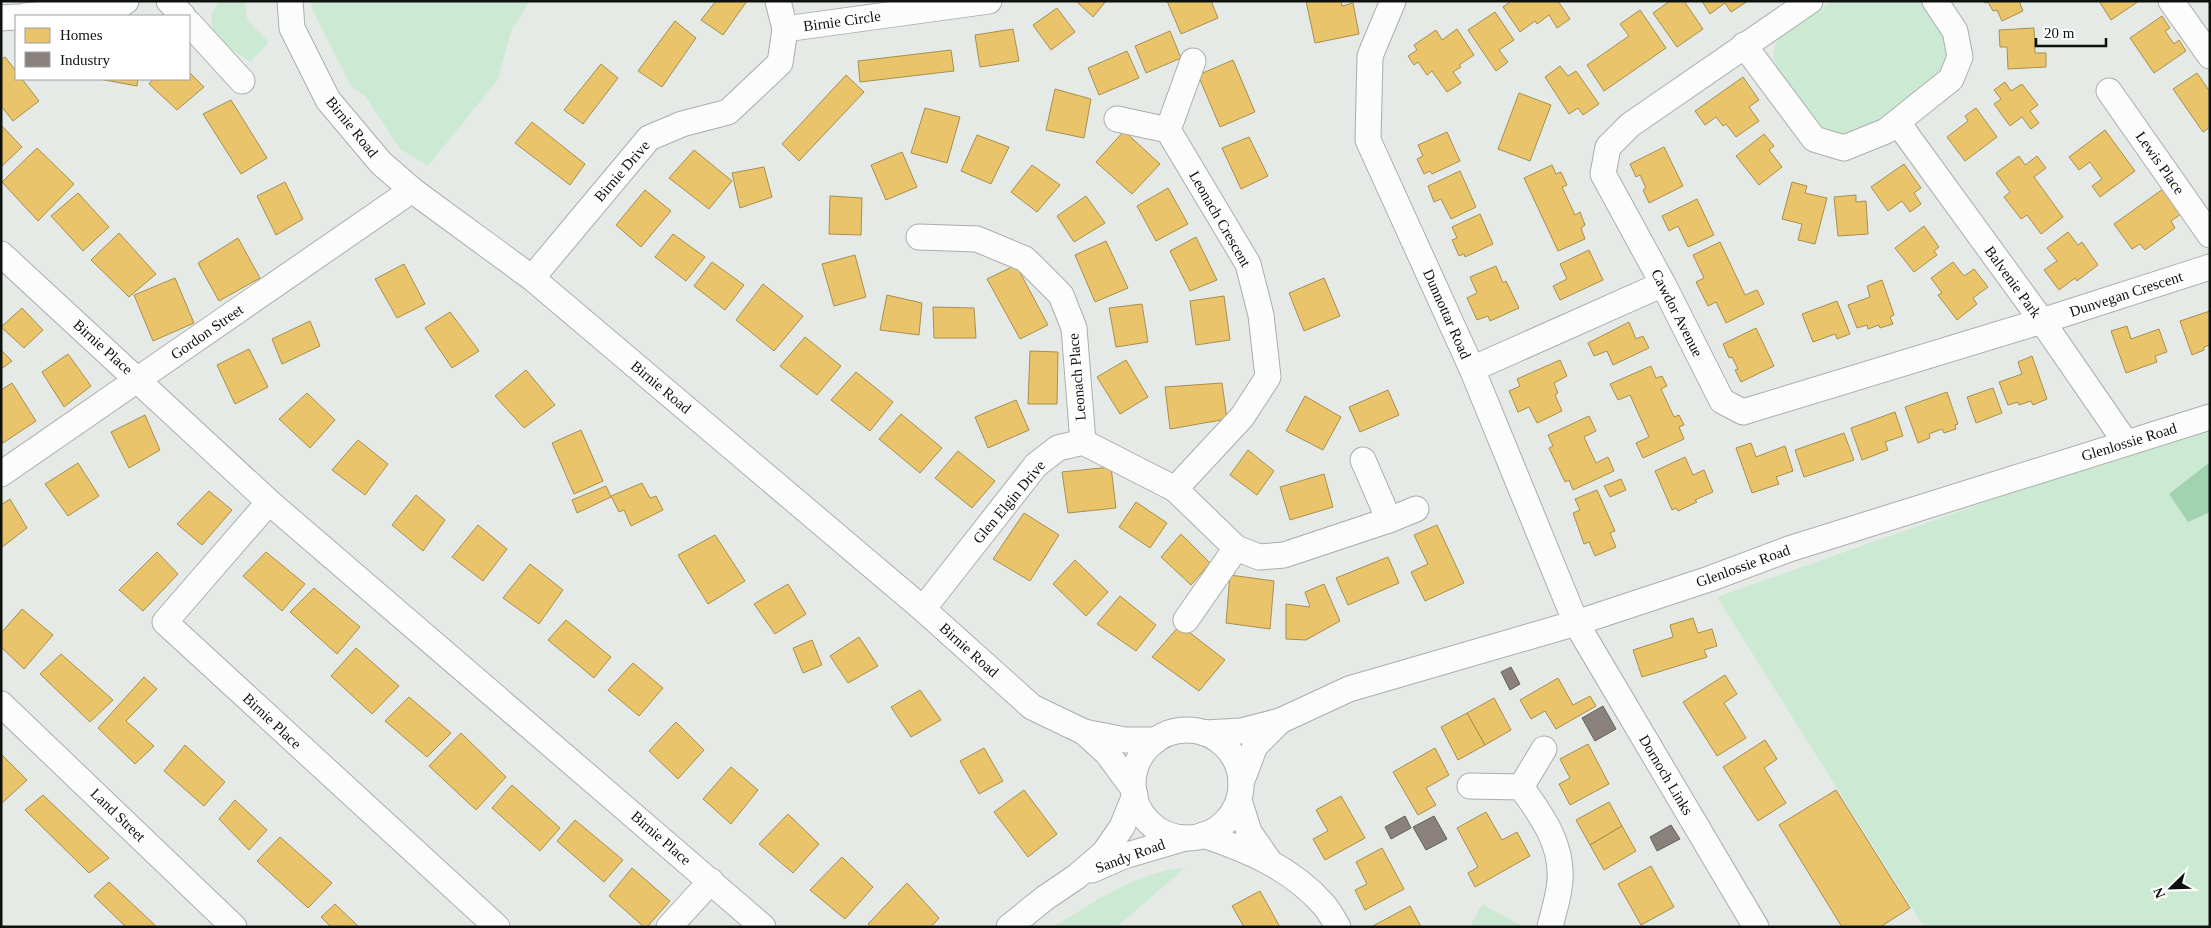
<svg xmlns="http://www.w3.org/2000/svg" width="2211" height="928" font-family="Georgia,serif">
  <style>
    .green { fill: #cbe9d3 }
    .forest { fill: #a1d3b0 }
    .homes { fill: #e9c46a; stroke: #a78f4f }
    .industry { fill: #8a817c; stroke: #65605b }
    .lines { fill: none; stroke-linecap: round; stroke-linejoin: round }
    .minor-casing { stroke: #aaaeab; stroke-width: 27 }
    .minor { stroke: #fbfcfb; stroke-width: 25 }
    .labels { text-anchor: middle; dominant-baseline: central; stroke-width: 5; stroke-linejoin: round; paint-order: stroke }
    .street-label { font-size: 15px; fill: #0e120f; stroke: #fff }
  </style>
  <rect width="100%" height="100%" fill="#e5eae6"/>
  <g class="green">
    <polygon points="219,1 245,1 247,20 269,42 250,62 214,36 211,16"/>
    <polygon points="311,1 530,1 511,31 498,79 428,166 400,149 366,97 351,86 312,9"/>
    <polygon points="1833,1 1923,1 1946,35 1948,70 1891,117 1844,137 1826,132 1778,70 1773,58 1775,46 1779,39"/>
    <polygon points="2210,423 2210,927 1924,927 1717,597"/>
    <path d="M1185,868l-69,59h-64c42,-24 85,-56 133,-59z"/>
    <polygon points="1482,904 1520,925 1518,927 1470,927"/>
  </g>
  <polygon class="forest" points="2210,462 2210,512 2188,522 2169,494"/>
  <g class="homes">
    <polygon points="716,1 747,1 723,35 701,20"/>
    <polygon points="1076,1 1106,1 1093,17"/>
    <polygon points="1167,1 1211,1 1218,18 1181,34"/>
    <polygon points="1306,1 1341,1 1342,6 1353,3 1359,34 1315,43"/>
    <polygon points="1511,1 1558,1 1570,19 1557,28 1549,15 1537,24 1535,21 1520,32 1503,7"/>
    <polygon points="1670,1 1684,1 1703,29 1677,47 1653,13"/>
    <polygon points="1702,1 1748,1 1731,12 1725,3 1710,14"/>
    <polygon points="1984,1 2019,1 2023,11 2002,21 1997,10 1993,11 1988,2 1985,3"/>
    <polygon points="2099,1 2139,1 2111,20"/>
    <polygon points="1057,8 1075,32 1051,50 1033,25"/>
    <polygon points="1640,10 1666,48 1604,91 1587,65 1629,36 1620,24"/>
    <polygon points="1495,12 1514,40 1499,50 1508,62 1496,71 1468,30"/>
    <polygon points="2162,16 2170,28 2165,31 2174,44 2179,40 2186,51 2154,73 2130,38"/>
    <polygon points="675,21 696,38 662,87 638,71"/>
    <polygon points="2034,28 2035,53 2046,53 2046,67 2008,69 2007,47 2000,47 1999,30"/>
    <polygon points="1013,29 1019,61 980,67 975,35"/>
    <polygon points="1457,29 1474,55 1459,65 1461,67 1453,72 1461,83 1447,92 1432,71 1427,75 1418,62 1414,65 1408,56 1417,50 1414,45 1436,30 1442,40"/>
    <polygon points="1170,31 1181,58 1146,73 1135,46"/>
    <polygon points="951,50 954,71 860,82 858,61"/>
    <polygon points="1127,51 1139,78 1099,95 1088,68"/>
    <polygon points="5,57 16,71 16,79 22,79 39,101 13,121 1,106 1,59"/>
    <polygon points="1233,60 1255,112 1220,127 1198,75"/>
    <polygon points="601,64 618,78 583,124 564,110"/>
    <polygon points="1560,66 1568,76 1576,71 1599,104 1583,115 1578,108 1569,114 1545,77"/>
    <polygon points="189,72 204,87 177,110 149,84 153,79 189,79"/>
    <polygon points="2197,73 2210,92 2210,127 2203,132 2173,89"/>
    <polygon points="846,75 864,92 799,161 782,144"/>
    <polygon points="1743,77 1759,100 1749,107 1759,121 1736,137 1726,124 1723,126 1716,117 1705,125 1695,111"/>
    <polygon points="99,79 138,79 137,86"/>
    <polygon points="2005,82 2011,91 2022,84 2038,105 2030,111 2039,123 2031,129 2022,117 2010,126 1994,104 2001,99 1994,90"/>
    <polygon points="1055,89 1091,99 1084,138 1046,130"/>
    <polygon points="1519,93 1551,105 1530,161 1498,149"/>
    <polygon points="231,100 267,158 241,174 203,114"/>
    <polygon points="925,108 960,117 947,163 911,153"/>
    <polygon points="1976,108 1997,137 1965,161 1947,137 1968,121 1965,116"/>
    <polygon points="532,122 585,164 570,185 515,143"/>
    <polygon points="1,125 22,147 1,167"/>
    <polygon points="2105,130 2135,171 2100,197 2092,186 2102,179 2090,162 2079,170 2069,157"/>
    <polygon points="1124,131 1160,164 1132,194 1096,162"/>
    <polygon points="1447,132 1460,161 1432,174 1430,171 1424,174 1417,159 1423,156 1418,145"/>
    <polygon points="1764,134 1774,146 1769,150 1782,167 1759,185 1736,156"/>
    <polygon points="977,135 1009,147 991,184 961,171"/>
    <polygon points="1249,137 1268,176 1241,189 1222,148"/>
    <polygon points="1664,147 1683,186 1649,203 1643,190 1646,188 1640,175 1636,177 1630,164"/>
    <polygon points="37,148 74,184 38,221 2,182"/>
    <polygon points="694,150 732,181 709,209 669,178"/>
    <polygon points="902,152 917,187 886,200 871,165"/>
    <polygon points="2019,156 2025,165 2037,156 2046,168 2034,177 2063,217 2041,234 2027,215 2021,219 2004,197 2010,192 1996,173"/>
    <polygon points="1904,164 1921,188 1914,193 1921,204 1910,212 1902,201 1888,211 1871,187"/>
    <polygon points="1032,165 1060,185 1037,212 1011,192"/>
    <polygon points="1552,165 1556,174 1561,172 1567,185 1562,187 1575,215 1580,212 1585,225 1581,228 1585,239 1558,251 1524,178"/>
    <polygon points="764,167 772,197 740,208 732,173"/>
    <polygon points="1460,171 1476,207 1451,219 1441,199 1434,202 1428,186"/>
    <polygon points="285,182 303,219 276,235 257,196"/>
    <polygon points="1792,182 1807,186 1805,193 1827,198 1815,244 1798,240 1802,224 1782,219"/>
    <polygon points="1168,188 1188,224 1156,241 1137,206"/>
    <polygon points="2163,189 2181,214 2171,221 2175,228 2145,250 2140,244 2132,249 2114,224"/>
    <polygon points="645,190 671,211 641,247 616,225"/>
    <polygon points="78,193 109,227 83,251 51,216"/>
    <polygon points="1856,195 1856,202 1866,201 1868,234 1838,236 1834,197"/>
    <polygon points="830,196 862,198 861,235 829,234"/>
    <polygon points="1086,196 1105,223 1074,242 1057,216"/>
    <polygon points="1697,199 1714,235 1688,247 1678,226 1669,231 1662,216"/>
    <polygon points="1480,214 1493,244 1465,257 1464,254 1459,256 1452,240 1457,238 1452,227"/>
    <polygon points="1924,226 1939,247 1934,251 1937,255 1914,272 1895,248"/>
    <polygon points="2068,232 2078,245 2082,242 2098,265 2077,281 2075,278 2059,290 2044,270 2057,261 2047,248"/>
    <polygon points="119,233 156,274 129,297 91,260"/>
    <polygon points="673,234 705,257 686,281 655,257"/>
    <polygon points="1196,237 1217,280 1190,291 1170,251"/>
    <polygon points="238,238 260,278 219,301 198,263"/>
    <polygon points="1106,241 1128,288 1095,302 1075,255"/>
    <polygon points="1720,242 1745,295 1757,290 1764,304 1726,323 1716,302 1708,306 1696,282 1704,278 1693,255"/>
    <polygon points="1589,250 1603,280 1560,300 1553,286 1567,279 1560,264"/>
    <polygon points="855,255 866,297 834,306 822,264"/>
    <polygon points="712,262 744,285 725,310 694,286"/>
    <polygon points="1953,262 1964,276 1974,269 1988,287 1973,298 1977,304 1957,320 1938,295 1942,293 1931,278"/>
    <polygon points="404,264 425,304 397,318 375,279"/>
    <polygon points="1016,265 1048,325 1020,339 987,279"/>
    <polygon points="1496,266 1503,283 1506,281 1519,308 1490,321 1488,316 1477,320 1467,298 1477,293 1470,277"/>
    <polygon points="175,278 194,323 153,341 134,295"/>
    <polygon points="1324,278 1340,316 1304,331 1289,293"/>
    <polygon points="1882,280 1894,315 1890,317 1893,324 1880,328 1879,325 1868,329 1867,325 1857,328 1848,305 1870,297 1867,286"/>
    <polygon points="763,284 803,316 774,351 736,320"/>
    <polygon points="887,295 922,303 919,335 880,330"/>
    <polygon points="1224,296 1230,340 1196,345 1190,301"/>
    <polygon points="1837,301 1850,334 1837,339 1835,334 1813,342 1802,314"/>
    <polygon points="1142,304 1148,342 1116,347 1109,308"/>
    <polygon points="933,307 974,308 976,338 934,338"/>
    <polygon points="22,308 43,330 24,348 1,327"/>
    <polygon points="2210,311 2210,345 2204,347 2204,350 2192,355 2180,321"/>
    <polygon points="450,312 479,351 452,368 425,328"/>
    <polygon points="310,321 320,346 282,364 272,339"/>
    <polygon points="1629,322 1636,339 1643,336 1649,348 1613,365 1607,351 1594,356 1588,343"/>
    <polygon points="2127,326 2131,339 2159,329 2167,352 2155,356 2157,362 2126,373 2111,331"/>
    <polygon points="1756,328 1774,366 1741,382 1735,370 1738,369 1732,357 1729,358 1723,344"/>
    <polygon points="805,337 841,366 817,395 780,366"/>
    <polygon points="249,349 268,387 235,404 217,365"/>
    <polygon points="1,350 12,361 1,369"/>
    <polygon points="1030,351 1058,352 1057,404 1028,404"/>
    <polygon points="68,354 91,386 64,407 42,372"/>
    <polygon points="2032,356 2047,399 2033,405 2031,401 2019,405 2018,402 2008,405 1999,382 2022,374 2018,362"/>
    <polygon points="1126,360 1148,397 1120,414 1097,377"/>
    <polygon points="1560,360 1567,376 1554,383 1558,393 1555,395 1562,411 1537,423 1529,407 1518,412 1509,391 1520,386 1517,379"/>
    <polygon points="1651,366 1656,378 1662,376 1667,386 1661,389 1674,417 1679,415 1684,425 1679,427 1684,439 1643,458 1636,443 1649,437 1630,395 1618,400 1610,384"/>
    <polygon points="526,370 555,405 524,428 495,396"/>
    <polygon points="856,372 893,402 870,431 831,400"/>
    <polygon points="12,383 36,421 3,443 1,439 1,390"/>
    <polygon points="1222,383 1227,419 1170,429 1165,387"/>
    <polygon points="1993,388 2002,413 1976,423 1967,397"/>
    <polygon points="1388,390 1399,415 1360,432 1349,407"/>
    <polygon points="1947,392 1958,424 1955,425 1956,429 1944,433 1942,429 1929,434 1930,438 1918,443 1905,407"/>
    <polygon points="307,393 335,420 310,448 279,419"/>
    <polygon points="1305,396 1341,417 1323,450 1286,431"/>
    <polygon points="1016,400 1029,430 988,448 975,417"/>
    <polygon points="1895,412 1903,436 1885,442 1888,450 1862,460 1851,428"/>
    <polygon points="901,414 942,448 920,473 879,439"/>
    <polygon points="145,415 160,450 129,468 111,432"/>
    <polygon points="1589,416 1596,431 1584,437 1596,463 1608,457 1614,471 1573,490 1569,480 1565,482 1549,448 1553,446 1548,435"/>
    <polygon points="581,430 603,481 574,494 552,443"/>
    <polygon points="1844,433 1854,460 1804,477 1795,450"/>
    <polygon points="358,440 388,464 365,495 332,470"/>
    <polygon points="1751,443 1756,457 1785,446 1793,471 1776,477 1779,484 1752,493 1736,448"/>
    <polygon points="1248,450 1274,471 1257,495 1230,475"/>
    <polygon points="958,451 995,481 972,508 935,478"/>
    <polygon points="1685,457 1693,475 1704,470 1713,492 1695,500 1697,502 1678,511 1676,508 1672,510 1655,471"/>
    <polygon points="78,463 99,496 68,516 45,484"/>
    <polygon points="1111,467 1116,508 1068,513 1062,472"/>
    <polygon points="1324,474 1333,507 1290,520 1280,487"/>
    <polygon points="1621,479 1626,490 1610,497 1604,486"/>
    <polygon points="642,483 650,498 656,496 663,510 631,526 624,510 619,512 611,496"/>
    <polygon points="606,486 611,497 577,513 572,500"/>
    <polygon points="1597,490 1615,531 1610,533 1616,547 1595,556 1589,542 1584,544 1573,513 1580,510 1575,499"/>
    <polygon points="209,491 232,510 202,545 177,524"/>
    <polygon points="416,495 445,520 423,551 392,525"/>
    <polygon points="10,499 27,528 1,548 1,505"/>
    <polygon points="1136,502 1167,523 1150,548 1119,527"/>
    <polygon points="1024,513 1059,535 1030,581 993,559"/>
    <polygon points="478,525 507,549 483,581 452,557"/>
    <polygon points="1437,525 1464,583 1425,601 1411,572 1428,564 1414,535"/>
    <polygon points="1181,534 1210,563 1191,585 1161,557"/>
    <polygon points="715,535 745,581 708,604 678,555"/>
    <polygon points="157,552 178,574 143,611 119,590"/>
    <polygon points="266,552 305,584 282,611 243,576"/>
    <polygon points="1388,557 1399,583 1348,605 1336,578"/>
    <polygon points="1075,560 1108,592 1086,616 1053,584"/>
    <polygon points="530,564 563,590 539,624 503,598"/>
    <polygon points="1230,575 1274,581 1270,629 1226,623"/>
    <polygon points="788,584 806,614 775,634 754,604"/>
    <polygon points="1324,584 1340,621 1306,640 1286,639 1286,604 1310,607 1305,592"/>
    <polygon points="314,588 360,627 337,654 290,612"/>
    <polygon points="1120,596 1156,625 1136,651 1097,624"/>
    <polygon points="22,609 53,635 24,669 1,647 1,633"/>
    <polygon points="1693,618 1698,633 1712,629 1717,646 1704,650 1707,657 1642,677 1633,650 1673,637 1670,625"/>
    <polygon points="566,620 611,657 594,678 548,640"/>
    <polygon points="1180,625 1225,660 1199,691 1152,657"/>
    <polygon points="859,637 878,666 848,683 830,656"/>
    <polygon points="812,640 822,665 803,673 793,648"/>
    <polygon points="356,648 399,686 372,714 331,676"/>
    <polygon points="61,654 113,700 90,722 40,674"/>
    <polygon points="633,663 663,688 639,716 608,690"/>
    <polygon points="1725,675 1737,694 1724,703 1746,738 1717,756 1683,702"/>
    <polygon points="144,677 157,689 126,721 154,746 135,764 98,728"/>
    <polygon points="1558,678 1573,705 1590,696 1596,706 1556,729 1545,711 1531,719 1520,700"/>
    <polygon points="920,690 941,720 911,737 891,707"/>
    <polygon points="409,697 451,733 427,757 385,721"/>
    <polygon points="1494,698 1511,730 1485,745 1467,713"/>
    <polygon points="1467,713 1485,745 1458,760 1441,727"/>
    <polygon points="676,722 704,750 678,779 649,751"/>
    <polygon points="461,733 506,777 476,810 429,766"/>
    <polygon points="1765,740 1777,759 1764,768 1786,803 1758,821 1723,767"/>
    <polygon points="1588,744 1609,784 1570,805 1559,784 1570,778 1560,759"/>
    <polygon points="185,745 225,782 204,806 164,771"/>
    <polygon points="984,748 1003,781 979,794 960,761"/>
    <polygon points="1435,748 1449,775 1426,788 1436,805 1418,815 1393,772"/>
    <polygon points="1,754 27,780 1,804"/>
    <polygon points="731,767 758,790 731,824 703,799"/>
    <polygon points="512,785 560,828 540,851 492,808"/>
    <polygon points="1024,790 1057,834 1028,857 994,812"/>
    <polygon points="1836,790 1910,908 1880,927 1842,927 1779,825"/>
    <polygon points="43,795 109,858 89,873 25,810"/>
    <polygon points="1341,796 1365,838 1325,860 1313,839 1328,831 1316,810"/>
    <polygon points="235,800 267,830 249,850 219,819"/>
    <polygon points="1609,802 1622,826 1590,845 1576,820"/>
    <polygon points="1486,812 1502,840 1517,832 1530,856 1475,887 1468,873 1478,867 1457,828"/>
    <polygon points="788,814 819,844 793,873 759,844"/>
    <polygon points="575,820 623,860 604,882 557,841"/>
    <polygon points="1622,826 1636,851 1604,870 1590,845"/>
    <polygon points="280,837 332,883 308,908 257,861"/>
    <polygon points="1382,848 1404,889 1365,910 1355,890 1367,884 1356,862"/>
    <polygon points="842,857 873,887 845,919 810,890"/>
    <polygon points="1651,866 1674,907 1641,925 1618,884"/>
    <polygon points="632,868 670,901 647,927 644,927 609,896"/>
    <polygon points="109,882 157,927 126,927 94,896"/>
    <polygon points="907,883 939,918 931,927 871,927 868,924"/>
    <polygon points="1260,891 1280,927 1244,927 1232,906"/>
    <polygon points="335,904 359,927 331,927 321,917"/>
    <polygon points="1410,906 1421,927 1371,927"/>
  </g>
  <g class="industry">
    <polygon points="1511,667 1520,684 1510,690 1501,672"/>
    <polygon points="1603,706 1616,729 1595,741 1582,718"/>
    <polygon points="1405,816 1411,828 1391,839 1385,827"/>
    <polygon points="1434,816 1447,839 1426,850 1413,827"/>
    <polygon points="1671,825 1680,839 1657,851 1650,837"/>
  </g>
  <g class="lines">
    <g class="minor-casing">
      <g id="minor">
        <polyline points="169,1 183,16"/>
        <polyline points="290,1 292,28 328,100 381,163 412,190 532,278 923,609 1032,707 1084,732 1125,740 1156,740"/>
        <polyline points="1393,1 1370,56 1368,140 1472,369 1576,623 1756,927"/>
        <polyline points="1810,1 1630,125 1608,147 1603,174 1663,284 1722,401 1743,412 2042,321 2210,267"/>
        <polyline points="2171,1 2210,56"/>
        <polyline points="24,16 117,7 126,1"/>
        <polyline points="1,18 16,17"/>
        <polyline points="189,23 242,81"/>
        <polyline points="785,29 989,1"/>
        <polyline points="1744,45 1814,139 1844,148 1886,131 1951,79 1960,57 1955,31 1935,1"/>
        <polyline points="2109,91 2210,235"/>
        <polyline points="1117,119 1168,130 1248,264 1261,315 1268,377 1242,417 1175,489"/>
        <polyline points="1898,123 2042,321 2126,443"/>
        <polyline points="1168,130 1193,61"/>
        <polyline points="919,237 977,239 1025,259 1061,295 1074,328 1083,442"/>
        <polyline points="1,254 269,502 763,927"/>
        <polyline points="532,278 649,138 682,124 728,112 780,63 785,29 778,1"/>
        <polyline points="1472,369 1663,284"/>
        <polyline points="1363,460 1389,520"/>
        <polyline points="1,474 412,190"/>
        <polyline points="269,502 165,622 497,927"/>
        <polyline points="923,609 1036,465 1058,448 1083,442 1175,489 1236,548 1259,557 1284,555 1389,520 1416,509"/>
        <polyline points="1186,620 1236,548"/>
        <polyline points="1,704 234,927"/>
        <circle cx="1187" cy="784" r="54"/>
        <polyline points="1084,732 1107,753 1133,788"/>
        <polyline points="1205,733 1241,731 1280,721 1349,689 1576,623 1709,579 1789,549 2210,417"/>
        <polyline points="1241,783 1255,746 1280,721"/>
        <path d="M1470,786l51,1c22,30 45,62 38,102 -2,13 -6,25 -9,38"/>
        <polyline points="1521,787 1544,749"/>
        <polyline points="1239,800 1249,832 1269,861"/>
        <path d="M1203,835c45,15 88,33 120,69 6,6 10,15 15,23"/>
        <polyline points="1092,870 1124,856 1185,838"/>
        <polyline points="669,927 711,881"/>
        <polyline points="1009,927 1045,898 1076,877 1104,853 1122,827 1135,795"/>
      </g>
    </g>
    <use href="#minor" class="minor"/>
  </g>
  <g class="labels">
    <g class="street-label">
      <text transform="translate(842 21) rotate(-8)">Birnie Circle</text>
      <text transform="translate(352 127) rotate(51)">Birnie Road</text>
      <text transform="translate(2160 163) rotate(55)">Lewis Place</text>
      <text transform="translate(622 171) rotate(-49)">Birnie Drive</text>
      <text transform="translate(1220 219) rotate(60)">Leonach Crescent</text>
      <text transform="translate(2013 282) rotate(54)">Balvenie Park</text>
      <text transform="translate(2126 294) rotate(-18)">Dunvegan Crescent</text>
      <text transform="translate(1677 313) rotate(63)">Cawdor Avenue</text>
      <text transform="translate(1447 314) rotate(66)">Dunnottar Road</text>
      <text transform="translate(207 332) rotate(-35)">Gordon Street</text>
      <text transform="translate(103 347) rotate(42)">Birnie Place</text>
      <text transform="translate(1077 377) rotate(-95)">Leonach Place</text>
      <text transform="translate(661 387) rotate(40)">Birnie Road</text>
      <text transform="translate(2129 442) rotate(-17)">Glenlossie Road</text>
      <text transform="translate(1009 502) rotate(-50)">Glen Elgin Drive</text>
      <text transform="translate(1743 566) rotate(-20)">Glenlossie Road</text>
      <text transform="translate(969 650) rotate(42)">Birnie Road</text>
      <text transform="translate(272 721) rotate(43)">Birnie Place</text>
      <text transform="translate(1666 775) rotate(59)">Dornoch Links</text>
      <text transform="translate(118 815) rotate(44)">Land Street</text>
      <text transform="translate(661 838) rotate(41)">Birnie Place</text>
      <text transform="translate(1130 856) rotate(-20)">Sandy Road</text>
    </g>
  </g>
  <rect width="2211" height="928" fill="none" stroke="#0e120f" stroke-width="5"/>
  <rect x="15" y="15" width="175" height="65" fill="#ffffff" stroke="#9fa09f"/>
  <rect x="25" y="28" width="25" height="15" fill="#e9c46a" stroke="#9fa09f"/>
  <text x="60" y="40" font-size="15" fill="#0e120f">Homes</text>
  <rect x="25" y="52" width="25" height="15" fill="#8a817c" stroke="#9fa09f"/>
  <text x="60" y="65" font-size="15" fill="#0e120f">Industry</text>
  <g transform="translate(2171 888) rotate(247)" stroke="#ffffff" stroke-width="4" paint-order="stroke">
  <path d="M0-4L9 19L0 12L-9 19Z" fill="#0e120f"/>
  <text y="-8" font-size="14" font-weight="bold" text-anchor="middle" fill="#0e120f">N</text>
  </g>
  <path d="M2036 38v8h70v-8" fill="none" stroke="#0e120f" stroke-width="2.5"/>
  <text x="2044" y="38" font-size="15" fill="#0e120f" stroke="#ffffff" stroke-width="4" paint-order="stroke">20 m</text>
</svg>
